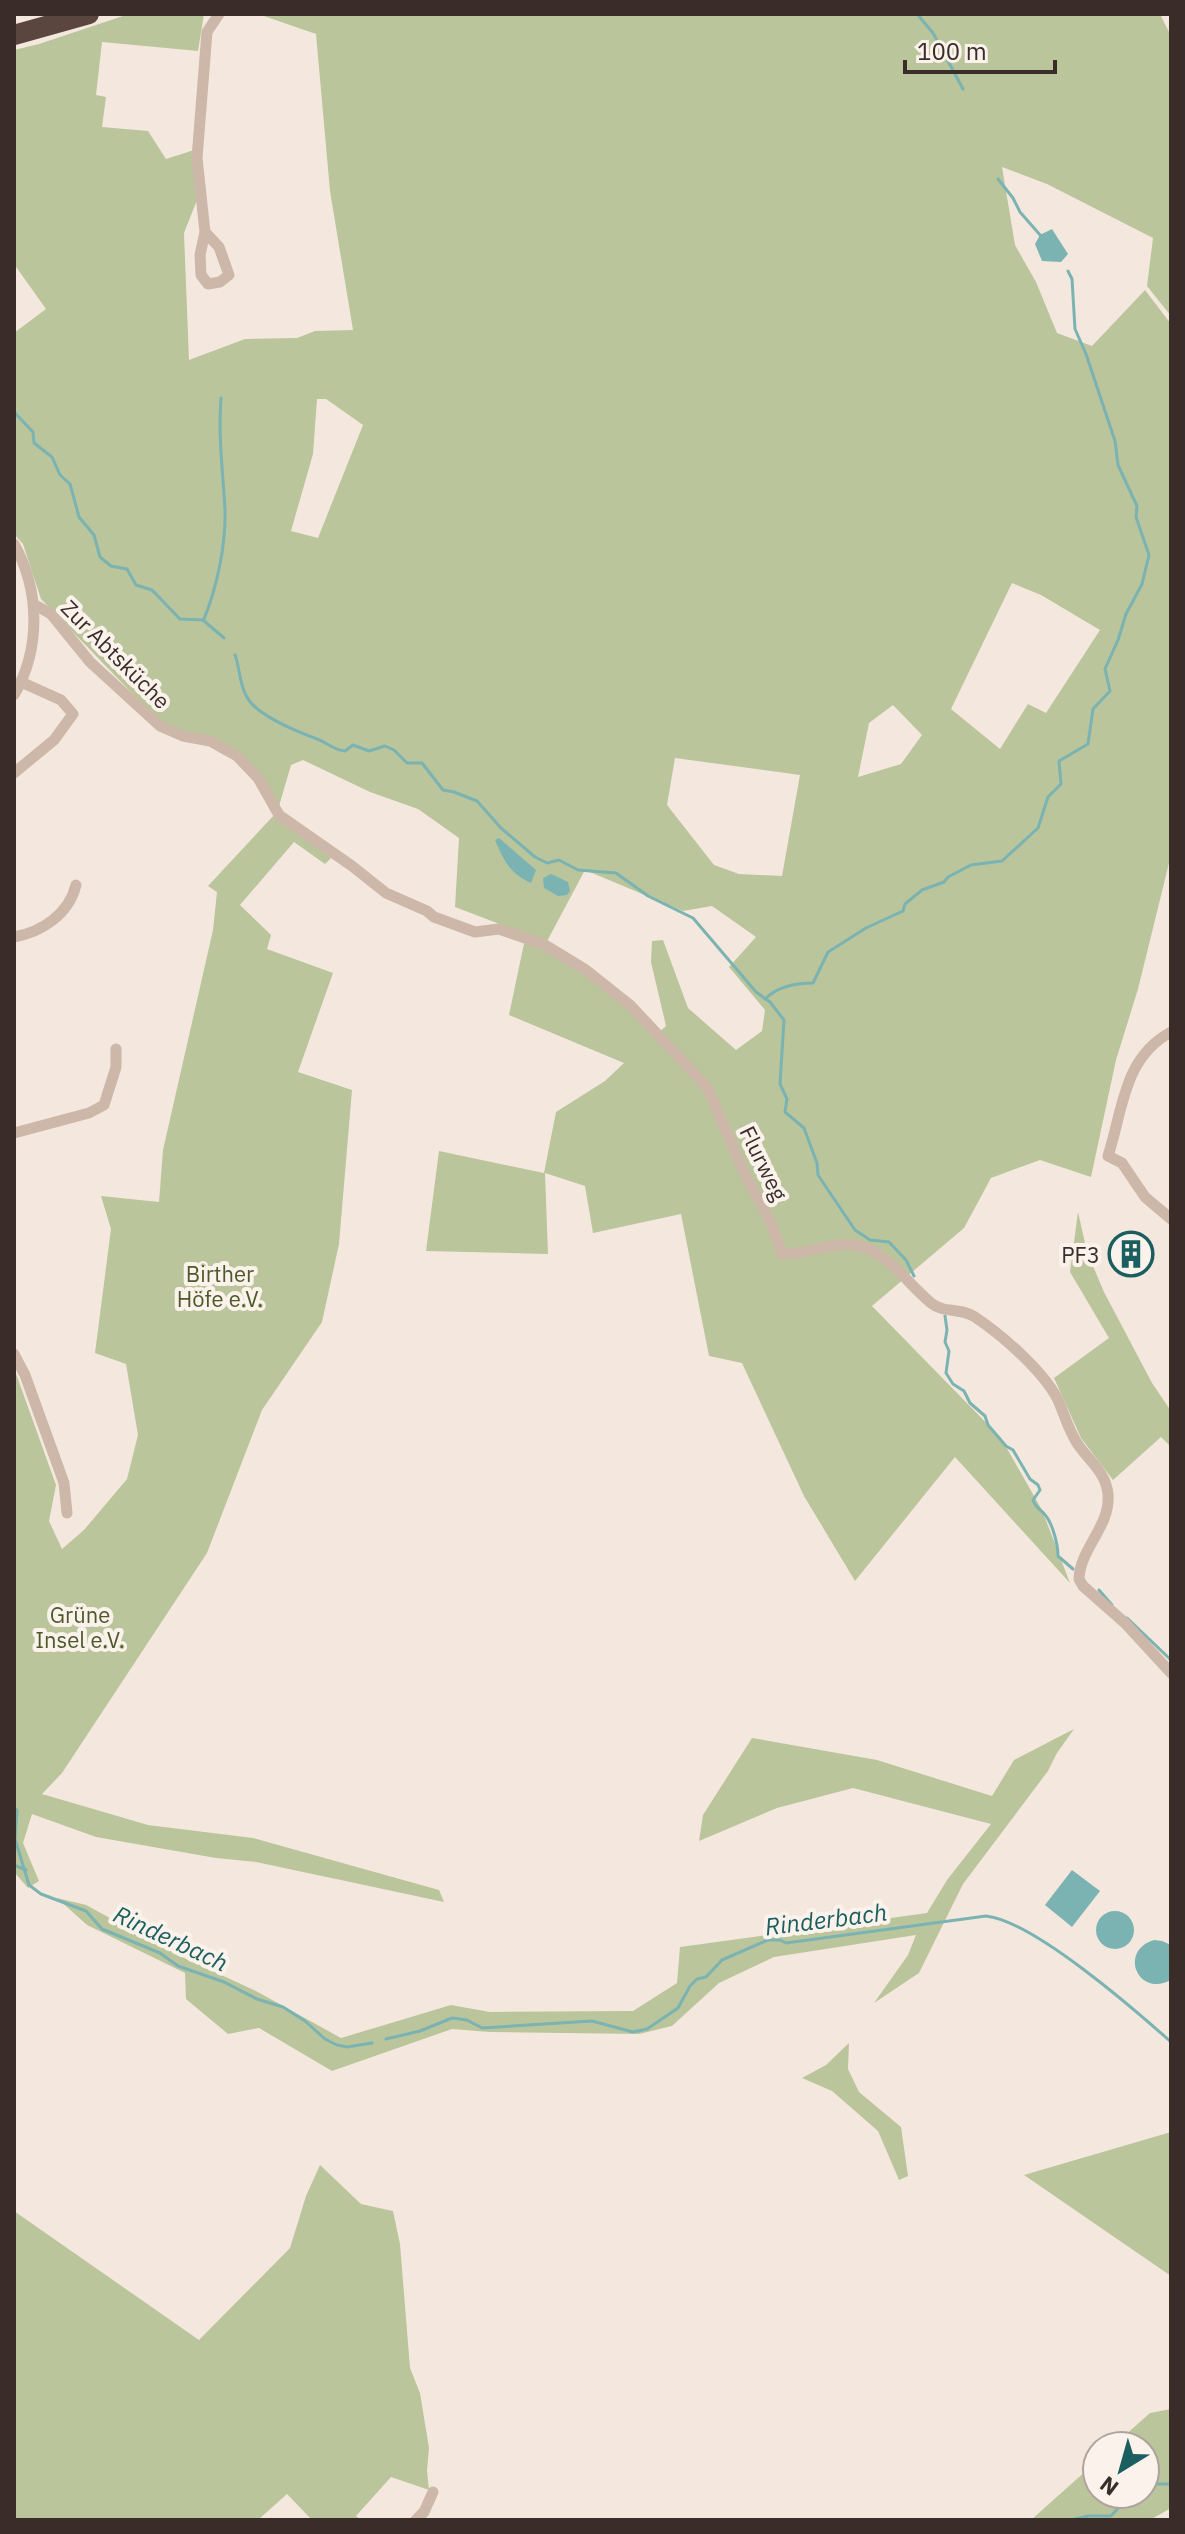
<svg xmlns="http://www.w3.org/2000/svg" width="1185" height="2534" font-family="'IBM Plex Sans',sans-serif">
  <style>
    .green { fill: #bac59c; fill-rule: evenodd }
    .water { fill: #7ab3b2 }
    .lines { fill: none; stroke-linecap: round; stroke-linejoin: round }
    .stream { stroke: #7ab3b2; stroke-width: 3 }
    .minor { stroke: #cdb7a8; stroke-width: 11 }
    .motorway { stroke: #5b463f; stroke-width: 20 }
    .labels { text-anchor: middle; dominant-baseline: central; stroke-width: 8; stroke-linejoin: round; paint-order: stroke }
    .street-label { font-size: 22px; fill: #3a2d29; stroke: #fbf2eb }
    .poi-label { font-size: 22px; fill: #3a2d29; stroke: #fbf2eb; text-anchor: end }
    .park-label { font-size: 22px; fill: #4c5a2b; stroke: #fbf2eb }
    .water-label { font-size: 24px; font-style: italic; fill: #1b5e5f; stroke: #fbf2eb }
  </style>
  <rect width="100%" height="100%" fill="#f4e8de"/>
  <g class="green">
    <path d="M129,14h75l-6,37 -96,-9 -6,53 10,2 -4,30 46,4 18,28 28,-9 3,50 -13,33 5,127 56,-21 52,-1 18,-7 38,-1 -23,-139 -14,-157 -58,-20h902l11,22v280l-24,-30 6,-48 -106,-54 -45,-17 13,78 21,37 21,51 35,13 53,-56 26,34v531l-33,134 -22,71 -25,117 -51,-17 -49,18 -27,50 -92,78 129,132 41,72 28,73 -115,-126 -100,124 -51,-85 -62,-133 -33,-7 -28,-142 -88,19 -8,-47 -40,-13 3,81 -122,-3 13,-100 105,22 12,-61 49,-31 19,-18 -115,-48 17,-81 -71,-27 4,-69 -41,-29 -48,-17 -67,-32 -12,5 -14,48 54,45 -6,6 -31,-22 -54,63 31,30 -4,14 66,24 -35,99 54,18 -13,154 -17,78 -60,88 -55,143 -145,220 -20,21 106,31 105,13 186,52 5,12 -188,-40 -40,-4 -120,-21 -64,-23 -9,29 16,38 -11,7 -14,-16v-504l42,117 -7,36 13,28 22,-19 43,-51 11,-44 -12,-71 -31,-11 16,-124 -10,-33 58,6 4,-52 50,-220 4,-38 -9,-6 68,-73 -23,-45 -96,-49 -116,-120 -18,-55 -9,-10v-201l32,-24 -32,-45v-214l25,-6zM317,399h9l37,26 -45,113 -27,-7 22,-77zM1012,583l29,12 59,35 -54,83 -18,-9 -28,45 -49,-40zM893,705l29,30 -21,29 -43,13 11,-54zM675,758l125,17 -18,101 -43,-2 -25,-9 -47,-60zM585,870l98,41 29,-5 44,31 -27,30 36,43 -3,21 -26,19 -48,-42 -25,-68 -11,1 -1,21 15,64 -7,6 -114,-87z"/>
    <polygon points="1078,1212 1087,1252 1104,1292 1152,1383 1171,1411 1171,1447 1161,1437 1113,1480 1081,1438 1054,1378 1109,1338 1070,1272"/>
    <polygon points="1074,1729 1057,1753 1048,1771 963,1884 919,1973 874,2003 908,1955 916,1935 774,1957 719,1983 672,2026 639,2034 489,2032 452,2029 332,2071 259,2028 228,2034 186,1999 185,1973 87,1925 57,1898 86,1905 180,1956 256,1991 341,2038 451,2005 490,2012 633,2011 677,1983 680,1947 927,1913 947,1880 991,1824 853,1788 777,1808 699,1841 703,1815 752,1738 877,1760 992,1796 1014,1760"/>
    <polygon points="849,2043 848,2069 859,2092 901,2127 908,2176 899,2180 878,2131 832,2091 802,2078 826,2065"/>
    <polygon points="1171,2132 1171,2276 1024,2175"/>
    <polygon points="320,2165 361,2204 393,2211 400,2244 410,2368 420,2393 429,2448 427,2471 429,2490 391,2477 356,2516 361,2520 312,2520 287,2494 258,2520 14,2520 14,2211 199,2340 290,2248 306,2196"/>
    <polygon points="1171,2409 1171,2508 1150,2520 1031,2520 1097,2461 1097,2494 1145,2494 1145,2446 1113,2446 1150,2413"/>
  </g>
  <g class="water">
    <polygon points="1052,229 1068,254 1061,262 1042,261 1035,244 1040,235"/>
    <path d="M499,838l37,32 -5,13c-21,-9 -27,-22 -36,-43z"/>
    <polygon points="551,874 568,882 570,891 567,895 558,896 544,888 543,878"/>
    <polygon points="1072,1870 1100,1891 1072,1927 1045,1905"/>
    <circle cx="1115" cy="1930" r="19"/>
    <path d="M1154,1940l8,1 9,4v35c-33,18 -53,-29 -17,-40z"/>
  </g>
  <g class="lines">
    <g class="stream">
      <polyline points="917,14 933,33 963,89"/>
      <polyline points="998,179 1013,198 1020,212 1041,236"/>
      <polyline points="14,412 33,432 34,443 52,457 60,475 70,484 79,517 94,535 100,557 111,566 127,569 136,585 152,590 180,619 203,620 224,638"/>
      <path d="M204,619c13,-32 22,-74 21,-109 -2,-38 -7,-74 -4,-112"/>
      <path d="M235,655c5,13 4,29 12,42 9,18 51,35 70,42 11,4 16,11 28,12l8,-6 16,6 16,-5 9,4 13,13h15l21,27 11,2 23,9 24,27 34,29 12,6 12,-3 19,10 38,3 32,23 45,22 63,74 14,10 14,18 -4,64 7,15 -2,13 19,16 13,35 1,12 37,55 15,10 19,2 17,18 8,16"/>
      <path d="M765,999c13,-13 30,-16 48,-16l15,-31 38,-24 37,-17 2,-7 17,-14 22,-8 4,-5 23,-12 31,-4 36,-33 10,-31 13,-13 -2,-23 29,-17 5,-35 17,-18 -5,-22 13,-29 8,-26 16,-30 7,-29 -13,-38 1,-11 -19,-41 -3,-24 -29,-87 -11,-25 -3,-50 -4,-8"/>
      <path d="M945,1316l2,14 -2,12 4,9 -3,22 7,11 11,7 6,12 15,13 3,9 18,21 7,4 17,29 8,6 2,5 -7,10c3,9 8,9 13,16 7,9 12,29 12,40l15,13"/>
      <polyline points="1099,1590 1112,1605"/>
      <polyline points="1127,1618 1171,1660"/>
      <polyline points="14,1807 17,1811 15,1839 29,1885 41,1894 86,1911 102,1929 160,1953 178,1966 224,1982 257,1999 283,2007 305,2021 325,2039 337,2045 347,2047 372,2043"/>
      <polyline points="14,1865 26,1870"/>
      <path d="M386,2039l34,-8 32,-13 15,2 15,8 110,-7 41,11 14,-3 31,-21 12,-22 7,-7 9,-2 16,-17 46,-20h12l6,3 200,-27c47,5 148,93 185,126"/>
      <polyline points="1145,2484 1171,2484"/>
      <polyline points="1071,2520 1088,2516 1111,2516 1131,2494"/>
    </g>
    <g class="minor">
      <polyline points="205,232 219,247 229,275 220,282 208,284 201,275 200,255 205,232 197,158 207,32 219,14"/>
      <path d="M14,544c26,46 27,105 0,151"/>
      <path d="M35,605l16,9 39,48 70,64 23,10 27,5 27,15 21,22 21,37 73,51 34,27 41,18 7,6 41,15 24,-3 46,16 41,25 44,35 77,82 36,83 29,55 10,29c28,1 56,-17 84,-6 28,12 42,36 65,55 13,11 30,4 44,14 27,18 67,53 82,81 7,15 11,31 20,45 11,17 29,29 31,51 3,32 -28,54 -29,85l4,7 42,37 46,50"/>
      <polyline points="14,773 54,740 73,714 61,700 21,682"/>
      <path d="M14,937c28,-5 55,-23 62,-52"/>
      <path d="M1171,1032c-48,26 -48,78 -63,124l14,7 23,34 26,22"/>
      <polyline points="14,1133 89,1113 104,1105 116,1067 116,1049"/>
      <polyline points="14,1354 25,1375 64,1483 67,1513"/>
      <polyline points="416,2520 424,2512 433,2492"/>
    </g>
    <polyline class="motorway" points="14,35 89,14"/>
  </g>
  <defs>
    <g id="building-ring" transform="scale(2.3)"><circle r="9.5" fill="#fbf2eb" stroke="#1b5e5f" stroke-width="1.5"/><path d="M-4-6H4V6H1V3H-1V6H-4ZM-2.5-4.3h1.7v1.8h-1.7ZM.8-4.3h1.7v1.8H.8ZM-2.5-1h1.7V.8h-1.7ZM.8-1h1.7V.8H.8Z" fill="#1b5e5f"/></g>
  </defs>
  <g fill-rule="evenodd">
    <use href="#building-ring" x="1131" y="1254"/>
  </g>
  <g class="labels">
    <g class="street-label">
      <text transform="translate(116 654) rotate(45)">Zur Abtsküche</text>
      <text transform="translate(764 1163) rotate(64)">Flurweg</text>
    </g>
    <g class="poi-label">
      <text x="1100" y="1254">PF3</text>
    </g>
    <g class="park-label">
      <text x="220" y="1273">Birther<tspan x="220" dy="25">Höfe e.V.</tspan></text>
      <text x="80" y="1614">Grüne<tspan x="80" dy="25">Insel e.V.</tspan></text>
    </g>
    <g class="water-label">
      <text transform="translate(826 1919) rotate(-7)">Rinderbach</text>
      <text transform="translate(171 1938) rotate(25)">Rinderbach</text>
    </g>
  </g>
  <rect width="1185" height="2534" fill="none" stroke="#3a2d29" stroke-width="32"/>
  <g transform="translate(1121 2470) rotate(217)"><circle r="38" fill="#fbf2eb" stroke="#aea39d" stroke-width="2"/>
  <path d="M0-6L14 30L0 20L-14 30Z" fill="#1b5e5f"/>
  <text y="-12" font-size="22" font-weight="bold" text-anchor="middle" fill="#3a2d29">N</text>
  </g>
  <path d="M905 60v12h150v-12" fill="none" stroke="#3a2d29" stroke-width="4"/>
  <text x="917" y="60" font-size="24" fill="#3a2d29" stroke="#fbf2eb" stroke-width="6" paint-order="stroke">100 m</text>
</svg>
